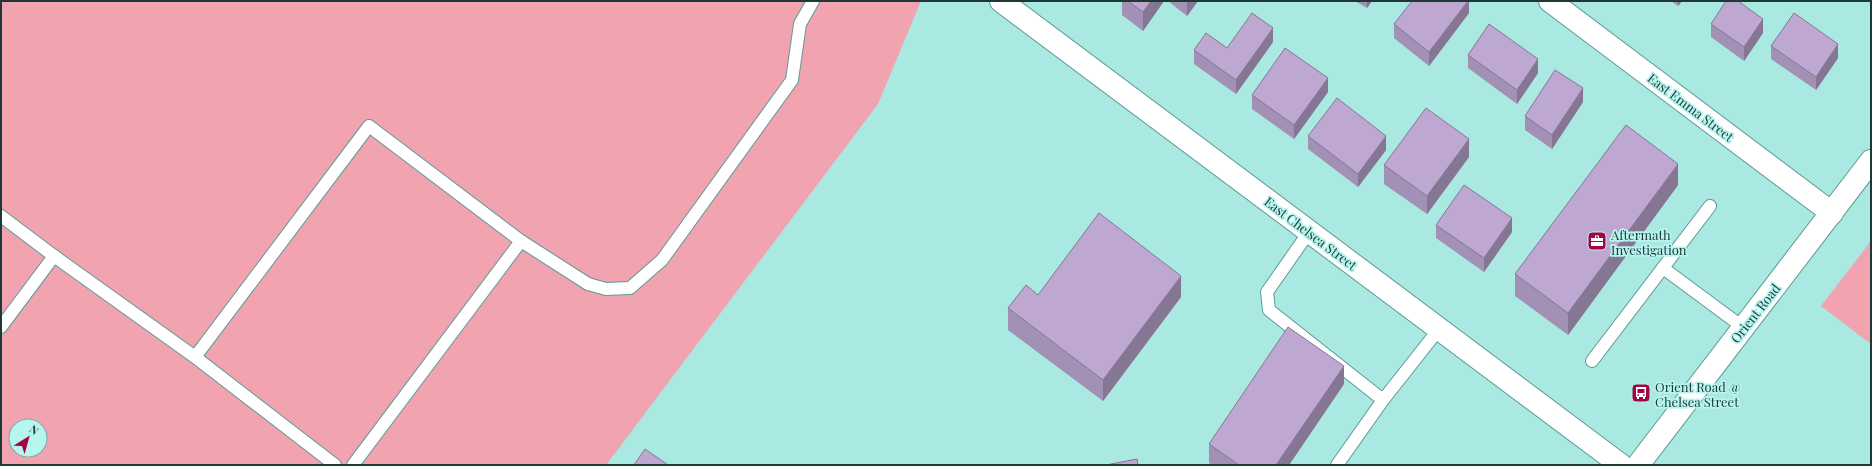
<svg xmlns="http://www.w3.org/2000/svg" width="1872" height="466" font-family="'Playfair Display',serif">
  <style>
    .green { fill: #f1a3b0; fill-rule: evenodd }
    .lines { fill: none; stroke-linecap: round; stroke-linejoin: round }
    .service-casing { stroke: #5e9a95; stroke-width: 14 }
    .minor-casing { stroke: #5e9a95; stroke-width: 24 }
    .tertiary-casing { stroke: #5e9a95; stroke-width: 24 }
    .service { stroke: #fff; stroke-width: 12 }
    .minor { stroke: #fff; stroke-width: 22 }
    .tertiary { stroke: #fff; stroke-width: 22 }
    .wall { fill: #a390b5 }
    .shaded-wall { fill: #857693 }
    .building { fill: #bea8d2; stroke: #857693 }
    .labels { text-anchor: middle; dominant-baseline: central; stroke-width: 3.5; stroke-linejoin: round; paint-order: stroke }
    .street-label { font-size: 13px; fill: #1e3836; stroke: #b7f5f0 }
    .poi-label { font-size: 13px; fill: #1e3836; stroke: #b7f5f0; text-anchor: start }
  </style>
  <rect width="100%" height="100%" fill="#aae8e2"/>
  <g class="green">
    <path d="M1,1h920l-43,103 -272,361h-605zM16,426h24v24h-24z"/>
    <polygon points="1871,241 1871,344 1821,306"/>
  </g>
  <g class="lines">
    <g class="service-casing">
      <g id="service">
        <polyline points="1,216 58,259"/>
        <polyline points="1309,232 1267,292 1269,310 1383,400 1337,465"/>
        <polyline points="521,241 588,284 606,289 630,288 662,260 792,80 800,24 813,1"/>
        <polyline points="1663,268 1744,328"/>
        <polyline points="1,327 54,256 195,357 335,465"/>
        <polyline points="195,357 369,126 521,241 353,465"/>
        <polyline points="1592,361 1710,206"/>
        <polyline points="1383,400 1439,329"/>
      </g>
    </g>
    <g class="minor-casing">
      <g id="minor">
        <polyline points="1001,1 1621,465"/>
        <polyline points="1550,1 1832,213"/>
      </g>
    </g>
    <g class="tertiary-casing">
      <polyline id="tertiary" points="1638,465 1871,161"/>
    </g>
    <use href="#service" class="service"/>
    <use href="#minor" class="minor"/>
    <use href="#tertiary" class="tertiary"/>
  </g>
  <g class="wall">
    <polygon points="1122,1 1164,1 1143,31 1122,15"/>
    <polygon points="1168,1 1198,1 1187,16"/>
    <polygon points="1355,1 1372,1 1367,8"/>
    <polygon points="1469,1 1469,13 1429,66 1394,38 1394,24"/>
    <polygon points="1671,1 1682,1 1678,6"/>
    <polygon points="1711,24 1763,33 1744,61 1711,37"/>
    <polygon points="1273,42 1236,94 1194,64 1194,50 1227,48"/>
    <polygon points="1771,46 1838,58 1816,90 1771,59"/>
    <polygon points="1468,55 1538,73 1517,104 1468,68"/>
    <polygon points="1328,92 1294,139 1252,109 1252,95"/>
    <polygon points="1583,102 1552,149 1525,130 1525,116"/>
    <polygon points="1308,136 1386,150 1358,187 1308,149"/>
    <polygon points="1469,157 1427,214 1384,184 1384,165"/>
    <polygon points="1678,185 1568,335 1515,296 1515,274"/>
    <polygon points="1436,225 1512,232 1484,272 1436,238"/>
    <polygon points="1038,295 1181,297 1103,401 1008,330 1008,308"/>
    <polygon points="1344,384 1289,465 1212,465 1209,463 1209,444"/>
  </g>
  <g class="shaded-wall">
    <polygon points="1151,1 1164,1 1143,31 1143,12"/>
    <polygon points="1187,1 1198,1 1187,16"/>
    <polygon points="1367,1 1372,1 1367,8"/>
    <polygon points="1468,1 1469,1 1469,13 1429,66 1429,52"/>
    <polygon points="1678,1 1682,1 1678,6"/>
    <polygon points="1763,19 1763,33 1744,61 1744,47"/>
    <polygon points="1273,28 1273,42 1236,94 1236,80"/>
    <polygon points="1838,44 1838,58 1816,90 1816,77"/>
    <polygon points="1538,59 1538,73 1517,104 1517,90"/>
    <polygon points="1328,78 1328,92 1294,139 1294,125"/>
    <polygon points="1583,88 1583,102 1552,149 1552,135"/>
    <polygon points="1386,136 1386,150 1358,187 1358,174"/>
    <polygon points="1469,139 1469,157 1427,214 1427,196"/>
    <polygon points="1678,164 1678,185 1568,335 1568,313"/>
    <polygon points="1512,218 1512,232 1484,272 1484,258"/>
    <polygon points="1181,276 1181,297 1103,401 1103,380"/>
    <polygon points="1344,366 1344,384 1289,465 1276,465"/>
  </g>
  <g class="building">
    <polygon points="1128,1 1151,1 1143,12"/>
    <polygon points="1412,1 1468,1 1429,52 1394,24"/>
    <polygon points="1726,1 1738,1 1763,19 1744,47 1711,24"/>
    <polygon points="1252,13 1273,28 1236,80 1194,50 1206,33 1227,48"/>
    <polygon points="1794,13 1838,44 1816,77 1771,46"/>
    <polygon points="1489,24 1538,59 1517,90 1468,55"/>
    <polygon points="1285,48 1328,78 1294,125 1252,95"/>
    <polygon points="1555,70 1583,88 1552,135 1525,116"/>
    <polygon points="1337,98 1386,136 1358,174 1308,136"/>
    <polygon points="1426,108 1469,139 1427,196 1384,165"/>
    <polygon points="1626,125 1678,164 1568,313 1515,274"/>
    <polygon points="1464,185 1512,218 1484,258 1436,225"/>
    <polygon points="1099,213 1181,276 1103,380 1008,308 1026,285 1038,295"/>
    <polygon points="1288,327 1344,366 1276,465 1239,465 1209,444"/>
    <polygon points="645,449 668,465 634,465"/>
    <polygon points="1137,459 1138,465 1106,465"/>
  </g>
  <defs>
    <g id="office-square" transform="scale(1)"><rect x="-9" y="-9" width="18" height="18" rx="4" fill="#a20541" stroke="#b7f5f0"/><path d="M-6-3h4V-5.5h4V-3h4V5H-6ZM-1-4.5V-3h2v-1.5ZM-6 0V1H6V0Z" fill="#fff"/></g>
    <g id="bus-square" transform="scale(1)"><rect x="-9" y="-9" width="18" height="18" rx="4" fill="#a20541" stroke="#b7f5f0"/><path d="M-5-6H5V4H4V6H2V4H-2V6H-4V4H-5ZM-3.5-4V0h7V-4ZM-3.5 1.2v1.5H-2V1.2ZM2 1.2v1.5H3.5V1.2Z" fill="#fff"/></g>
  </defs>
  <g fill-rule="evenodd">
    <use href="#office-square" x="1597" y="241"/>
    <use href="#bus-square" x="1641" y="393"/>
  </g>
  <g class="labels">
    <g class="street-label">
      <text transform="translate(1691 107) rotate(37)">East Emma Street</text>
      <text transform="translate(1311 233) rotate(37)">East Chelsea Street</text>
      <text transform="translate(1755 313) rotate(-52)">Orient Road</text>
    </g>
    <g class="poi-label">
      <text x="1611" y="234">Aftermath<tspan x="1611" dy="15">Investigation</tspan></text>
      <text x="1655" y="386">Orient Road @<tspan x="1655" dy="15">Chelsea Street</tspan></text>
    </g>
  </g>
  <rect width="1872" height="466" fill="none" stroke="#1e3836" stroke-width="4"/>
  <g transform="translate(28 438) rotate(37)"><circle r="19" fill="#b7f5f0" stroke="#7aa9a6"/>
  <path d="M0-3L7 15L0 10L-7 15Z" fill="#a20541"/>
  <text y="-6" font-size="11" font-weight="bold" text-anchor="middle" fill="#1e3836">N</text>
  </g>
</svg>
